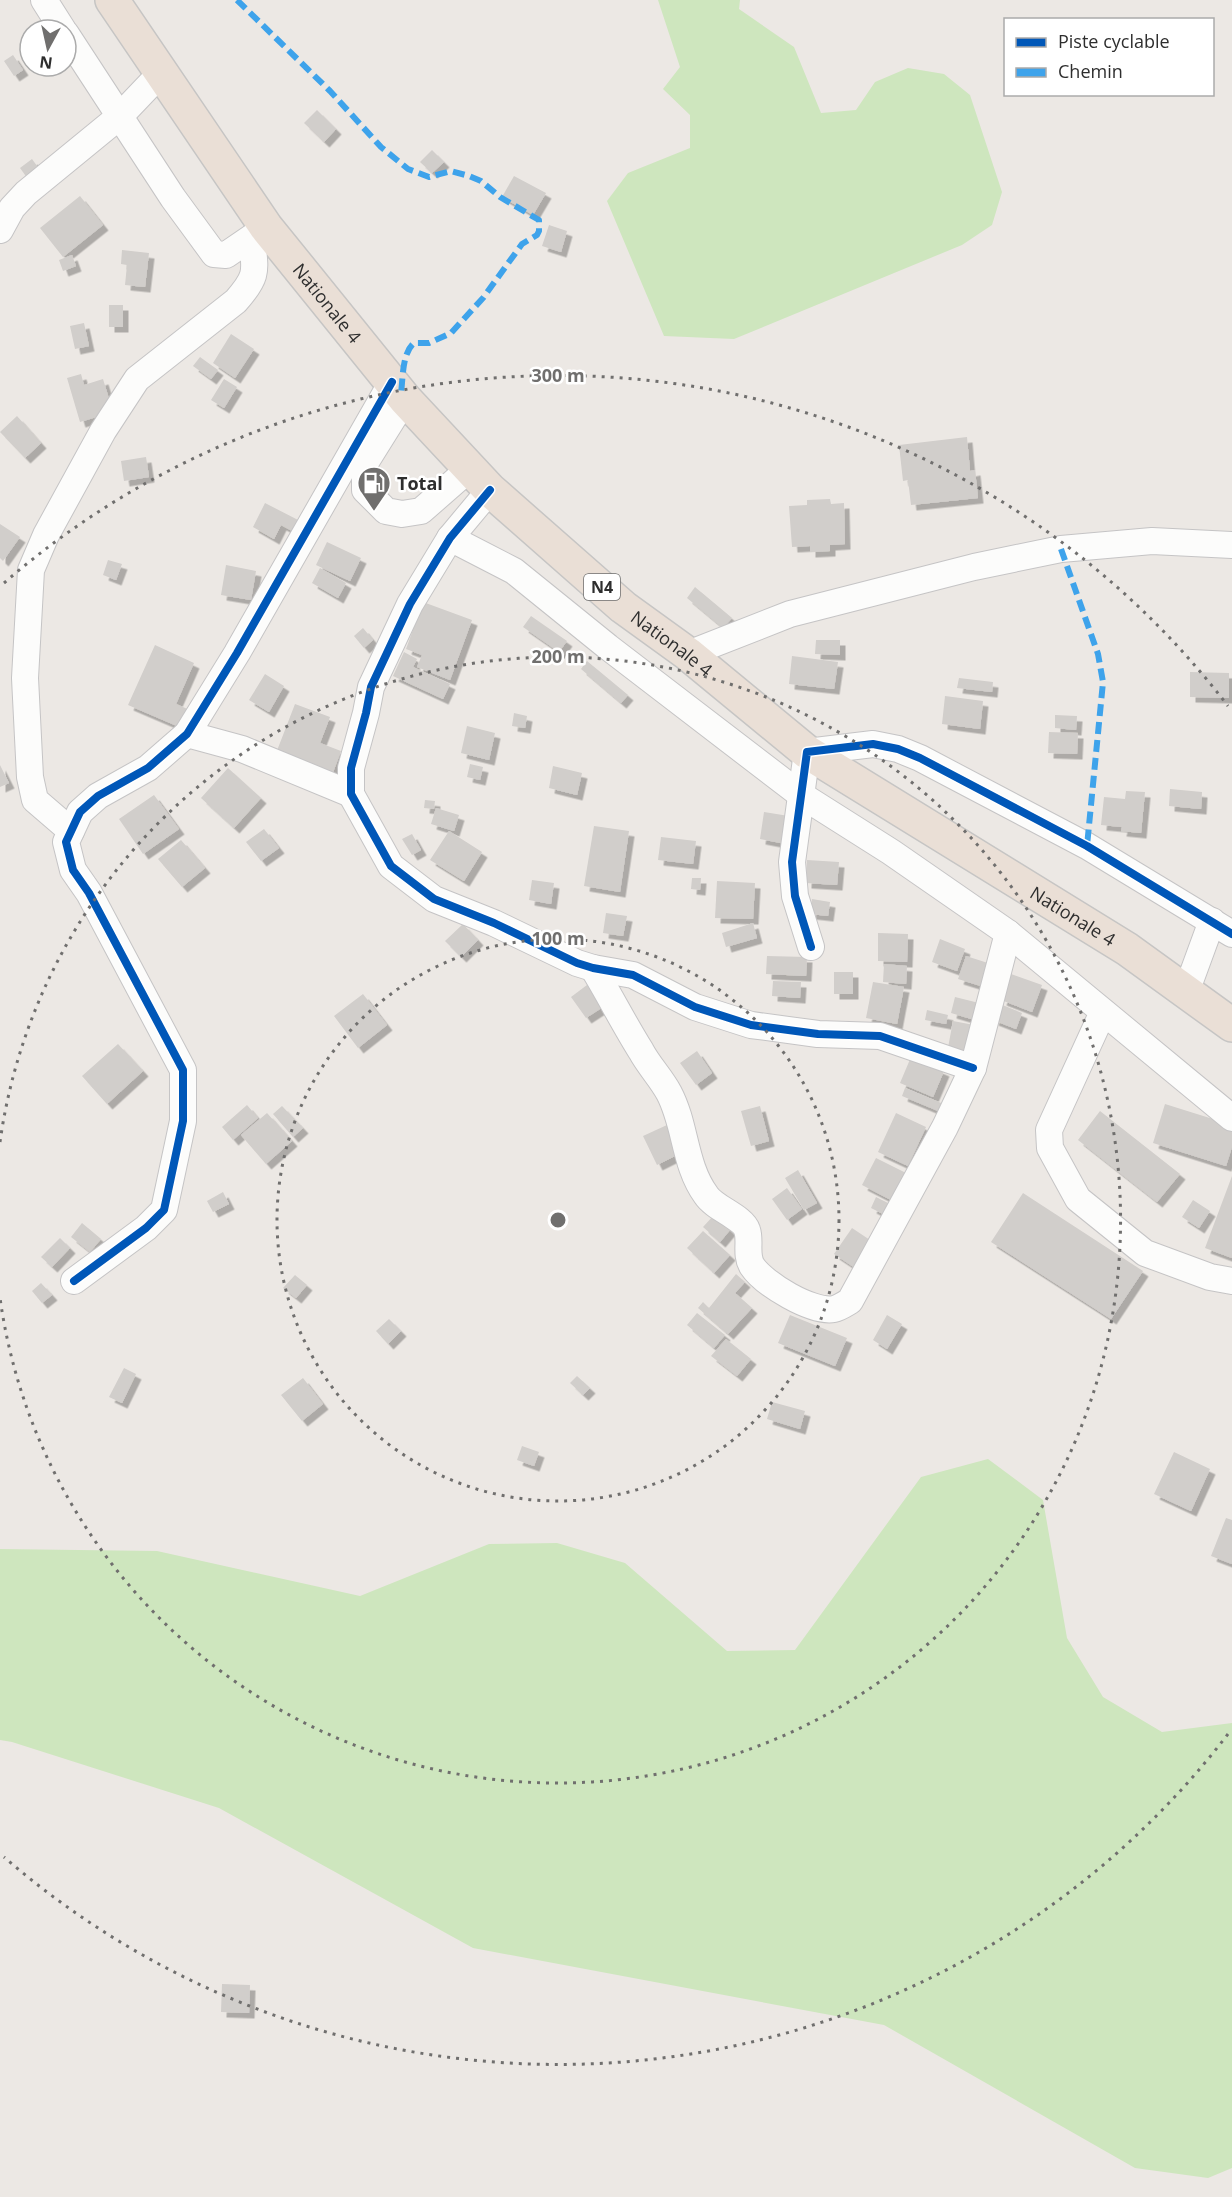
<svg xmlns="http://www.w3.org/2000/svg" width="1232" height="2197" font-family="'Open Sans',sans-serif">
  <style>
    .green { fill: #cee6be }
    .building { fill: #d1cecb; filter: url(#shadow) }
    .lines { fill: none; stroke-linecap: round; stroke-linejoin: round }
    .minor-casing { stroke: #c5c4c5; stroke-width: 28 }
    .highway-casing { stroke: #c6c5c4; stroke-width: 36 }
    .minor { stroke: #fcfcfb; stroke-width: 26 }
    .highway { stroke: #eadfd6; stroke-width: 33 }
    .quiet { stroke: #3ea3eb; stroke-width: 6; stroke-dasharray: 12 6; stroke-linecap: butt }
    .cycleway-casing { stroke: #fff; stroke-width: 11 }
    .cycleway { stroke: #0057b8; stroke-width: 8 }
    .ring { fill: none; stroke: #706f6e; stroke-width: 3; stroke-dasharray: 3 6 }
    .labels { text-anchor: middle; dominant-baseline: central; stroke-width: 5; stroke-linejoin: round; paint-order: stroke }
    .shield { fill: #fff; stroke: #6d6d6d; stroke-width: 1.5 }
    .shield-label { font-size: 16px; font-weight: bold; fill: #2e2e2e }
    .street-label { font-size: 18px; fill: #2e2e2e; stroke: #fff }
    .poi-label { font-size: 18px; font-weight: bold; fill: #2e2e2e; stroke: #fff; text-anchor: start }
    .centre { fill: #706f6e; stroke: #fff; stroke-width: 3 }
    .ring-label { font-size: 18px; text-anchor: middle; font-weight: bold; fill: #706f6e; stroke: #fff; stroke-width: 5; stroke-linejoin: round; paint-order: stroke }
  </style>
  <defs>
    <filter id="shadow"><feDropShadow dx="5.5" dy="5.5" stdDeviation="0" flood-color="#0004"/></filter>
  </defs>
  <rect width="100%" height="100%" fill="#ece8e4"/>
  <g class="green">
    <polygon points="658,0 740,0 739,9 794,47 821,113 856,110 875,82 908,68 944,74 970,95 1002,192 992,225 962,245 734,339 664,336 607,201 628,173 690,148 690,115 663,89 680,67"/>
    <polygon points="988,1459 1043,1500 1067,1638 1103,1697 1162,1732 1232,1723 1232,2168 1208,2178 1135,2168 884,2025 473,1948 219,1808 12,1742 0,1740 0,1549 157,1551 360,1596 489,1544 557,1543 625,1563 727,1651 795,1650 921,1477"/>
  </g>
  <g class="building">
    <polygon points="13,55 23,70 14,76 4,61"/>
    <polygon points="317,110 336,129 324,142 304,123"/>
    <polygon points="432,150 444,162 432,173 420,162"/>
    <polygon points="32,159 45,177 33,186 20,168"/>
    <polygon points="514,176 546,193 533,215 502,197"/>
    <polygon points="80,196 103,225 63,257 40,228"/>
    <polygon points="549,225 567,231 561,252 542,246"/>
    <polygon points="122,250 149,253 145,287 125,285 127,265 121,264"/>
    <polygon points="72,255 76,266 63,271 59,260"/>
    <rect x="109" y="305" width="14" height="22"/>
    <polygon points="84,323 89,346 75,349 70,326"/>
    <polygon points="231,334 254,349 235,378 213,363"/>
    <polygon points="200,357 218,370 211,379 193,366"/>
    <polygon points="81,374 84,385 103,379 113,412 80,422 67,378"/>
    <polygon points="224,379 237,387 224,408 211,400"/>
    <polygon points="17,416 41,443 25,458 0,432"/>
    <polygon points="967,437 970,471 975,470 978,498 911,505 908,480 903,481 899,445"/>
    <polygon points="146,457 149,477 124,481 121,461"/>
    <polygon points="830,499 831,504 844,503 845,544 830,545 830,551 810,552 810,546 792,547 789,506 807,505 807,500"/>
    <polygon points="265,503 302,522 296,533 281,525 274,539 253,527"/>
    <polygon points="0,524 20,537 3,561 0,558"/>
    <polygon points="327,542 361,558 350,581 316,565"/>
    <polygon points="108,560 122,564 116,580 103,575"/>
    <polygon points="226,565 256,571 251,600 221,595"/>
    <polygon points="320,568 346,583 338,598 312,583"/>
    <polygon points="695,587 732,618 723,628 687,598"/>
    <polygon points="423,602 472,620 450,680 417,667 422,655 406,649"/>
    <polygon points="531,616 567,641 559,652 523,627"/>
    <polygon points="363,628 373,640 364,648 354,636"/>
    <polygon points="816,640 840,640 840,655 815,654"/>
    <polygon points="155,645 194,663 176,704 192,711 184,729 128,705"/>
    <polygon points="404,652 417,659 413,667 450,684 443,699 393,676"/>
    <polygon points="792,656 838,662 834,689 789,684"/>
    <polygon points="587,661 628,695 621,703 581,669"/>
    <polygon points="1190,672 1229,673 1229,698 1190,697"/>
    <polygon points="265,674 284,686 269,712 249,700"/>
    <polygon points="959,678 993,682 992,692 957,688"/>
    <polygon points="945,696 983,701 980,729 942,724"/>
    <polygon points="295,704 330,717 320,743 341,751 329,783 273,761"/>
    <polygon points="514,713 527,716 525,728 512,726"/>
    <polygon points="1055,715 1077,716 1076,730 1055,728"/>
    <polygon points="467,726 495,733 489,760 461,753"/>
    <polygon points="1049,732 1078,733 1077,754 1048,753"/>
    <polygon points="470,764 483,767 480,780 467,777"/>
    <polygon points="0,765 9,783 0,787"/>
    <polygon points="553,766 582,773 577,795 549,788"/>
    <polygon points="228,768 261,798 234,828 201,798"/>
    <polygon points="1170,789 1202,792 1201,809 1169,806"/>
    <polygon points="1126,791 1145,792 1141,833 1121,831 1122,827 1101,825 1104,797 1125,799"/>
    <polygon points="154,795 179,829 143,854 119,819"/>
    <polygon points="425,800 435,801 434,809 424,808"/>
    <polygon points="436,808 459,815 454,831 431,824"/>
    <polygon points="764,812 795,817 791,845 760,839"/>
    <polygon points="594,826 629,831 620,892 584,886"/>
    <polygon points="264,829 279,848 261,861 246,842"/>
    <polygon points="449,831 482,852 464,881 430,860"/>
    <polygon points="412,834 421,850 412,855 402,839"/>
    <polygon points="661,837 696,841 693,864 658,860"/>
    <polygon points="181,840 205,868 182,887 158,859"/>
    <polygon points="807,860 839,862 837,885 806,883"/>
    <polygon points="692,878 701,878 700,890 691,889"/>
    <polygon points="532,880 554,883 551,904 529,900"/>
    <polygon points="717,881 755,883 753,919 715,918"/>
    <polygon points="812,899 830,902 828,916 810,914"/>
    <polygon points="606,913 627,916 623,936 603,933"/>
    <polygon points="753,923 757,938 726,947 722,933"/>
    <polygon points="463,924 478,940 461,957 445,941"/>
    <polygon points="878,933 908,934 907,962 878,961"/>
    <polygon points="940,939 965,949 957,971 932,962"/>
    <polygon points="767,956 807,957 806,976 766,974"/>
    <polygon points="966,956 991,964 984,987 958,979"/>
    <polygon points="884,964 907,966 906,984 883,982"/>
    <rect x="834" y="972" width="19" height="22"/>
    <polygon points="1011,974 1042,985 1032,1012 1001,1000"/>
    <polygon points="773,981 801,982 800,998 772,996"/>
    <polygon points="873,982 904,987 897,1024 866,1018"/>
    <polygon points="587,985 603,1007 586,1018 571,997"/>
    <polygon points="363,994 387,1025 358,1048 334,1016"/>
    <polygon points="955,997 983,1004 978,1021 951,1013"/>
    <polygon points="1000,1004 1022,1013 1016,1029 993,1020"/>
    <polygon points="927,1010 948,1015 946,1024 925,1020"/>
    <polygon points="953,1021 974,1025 968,1057 947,1053"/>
    <polygon points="118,1044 143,1071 107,1104 82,1076"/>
    <polygon points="697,1051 712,1073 696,1085 680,1063"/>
    <polygon points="911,1057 944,1071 933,1097 900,1083"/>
    <polygon points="905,1088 946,1105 943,1113 902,1096"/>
    <polygon points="1165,1104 1232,1125 1232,1147 1226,1166 1153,1143"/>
    <polygon points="247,1105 258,1118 233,1140 222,1127"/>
    <polygon points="282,1106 303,1128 293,1137 273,1114"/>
    <polygon points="760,1106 769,1141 751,1146 741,1111"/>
    <polygon points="1100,1111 1180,1174 1157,1202 1078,1140"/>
    <polygon points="267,1113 292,1141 266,1164 241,1135"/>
    <polygon points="896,1113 926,1127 908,1166 878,1152"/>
    <polygon points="667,1125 681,1153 657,1165 643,1136"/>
    <polygon points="876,1158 906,1173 891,1200 862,1185"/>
    <polygon points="798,1170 817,1203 804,1210 785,1178"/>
    <polygon points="1232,1176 1232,1258 1205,1248"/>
    <polygon points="787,1188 802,1209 787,1220 772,1199"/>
    <polygon points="223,1192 229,1204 213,1212 207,1201"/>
    <polygon points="1023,1193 1143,1271 1111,1319 991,1242"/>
    <polygon points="876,1197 888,1203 883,1214 871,1208"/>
    <polygon points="1193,1200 1210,1211 1199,1228 1182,1217"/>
    <polygon points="714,1215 730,1230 720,1242 703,1227"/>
    <polygon points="82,1223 101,1239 90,1252 71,1237"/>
    <polygon points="852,1228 876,1244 858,1270 834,1254"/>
    <polygon points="703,1231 730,1255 714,1273 687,1248"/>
    <polygon points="60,1238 70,1248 52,1267 41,1257"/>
    <polygon points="736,1274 745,1282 735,1293 752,1308 728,1334 698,1308 703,1302 709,1308"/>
    <polygon points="295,1275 307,1285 296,1298 283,1288"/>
    <polygon points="41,1283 52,1295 42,1303 32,1291"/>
    <polygon points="697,1313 725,1335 714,1348 687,1325"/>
    <polygon points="790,1315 847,1338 835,1366 778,1343"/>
    <polygon points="887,1315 902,1324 887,1349 873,1340"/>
    <polygon points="389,1319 401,1331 388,1344 376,1331"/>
    <polygon points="726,1339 751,1359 737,1376 711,1356"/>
    <polygon points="124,1368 136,1374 122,1403 109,1397"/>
    <polygon points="577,1376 590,1388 583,1395 570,1383"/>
    <polygon points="303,1378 323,1404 302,1421 281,1395"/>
    <polygon points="772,1402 805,1411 800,1429 767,1419"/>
    <polygon points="522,1446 539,1452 534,1466 517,1460"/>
    <polygon points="1174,1452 1210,1469 1191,1511 1154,1494"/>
    <polygon points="1226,1518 1232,1520 1232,1564 1211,1556"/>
    <polygon points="222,1984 250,1985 249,2013 221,2012"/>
  </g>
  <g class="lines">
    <g class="minor-casing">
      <g id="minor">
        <polyline points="44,0 63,30"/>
        <polyline points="66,34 173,198 214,254 226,255 264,229"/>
        <polyline points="0,230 12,208 26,193 120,116 161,73"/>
        <polyline points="405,399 365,463 365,490 386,511 402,514 421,511 469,469"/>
        <polyline points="490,490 450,538 410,604 371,687 366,713 351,768 351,794 391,866 434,899 494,923 577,963 593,968 633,975 695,1007 751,1025 818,1034 880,1036 973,1068"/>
        <polyline points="450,538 514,571 608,647 801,795 891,852 1008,933 1232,1118"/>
        <polyline points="688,654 790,614 974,567 1061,549 1152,541 1232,545"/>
        <polyline points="187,734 242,749 351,794"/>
        <path d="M71,831l-36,-31 -5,-23 -5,-99 6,-108 15,-35 57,-104 34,-52 99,-78c23,-26 19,-30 16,-63"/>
        <polyline points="811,947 795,896 792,862 807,752 873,744 898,749 920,758 1087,846 1232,934"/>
        <path d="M593,968c17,28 31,56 48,83 8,15 20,27 28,42 17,32 15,72 37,102 8,13 37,22 41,35 4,11 -2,24 5,36 12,18 60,47 82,43 5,-1 11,-5 16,-8l95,-174 28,-59 35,-135"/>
        <polyline points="1186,992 1212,921"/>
        <polyline points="1103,1012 1049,1130 1050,1148 1078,1199 1145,1253 1210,1277 1232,1281"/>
        <polyline points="74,1281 146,1228 164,1210 183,1121 183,1070 89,893 73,870 66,842 80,812 98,796 148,768 187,734 237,653 392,382"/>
      </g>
    </g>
    <g class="highway-casing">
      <g id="highway">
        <path id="s1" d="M112,0l154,227 139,172 85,91 133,117 65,47 119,98 320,197 105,76"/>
      </g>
    </g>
    <use href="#minor" class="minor"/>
    <use href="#highway" class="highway"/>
    <g class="quiet">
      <path d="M237,0l93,91 51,56 27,22 21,8 22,-6 18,5 12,5 19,16 39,23v11l-2,4 -15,9 -39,54 -32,35 -22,10h-15c-12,10 -11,35 -13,50"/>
      <polyline points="1061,549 1098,654 1103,682 1087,846"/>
    </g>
    <g class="cycleway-casing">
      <g id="cycleway">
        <polyline points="490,490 450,538 410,604 371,687 366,713 351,768 351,794 391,866 434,899 494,923 577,963 593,968 633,975 695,1007 751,1025 818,1034 880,1036 973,1068"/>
        <polyline points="811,947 795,896 792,862 807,752 873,744 898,749 920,758 1087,846 1232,934"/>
        <polyline points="74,1281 146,1228 164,1210 183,1121 183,1070 89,893 73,870 66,842 80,812 98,796 148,768 187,734 237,653 392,382"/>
      </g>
    </g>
    <use href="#cycleway" class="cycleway"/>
  </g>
  <g class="ring">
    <circle cx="558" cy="1220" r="281"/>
    <path d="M0 1142A563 563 0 1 1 0 1298"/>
    <path d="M1228 1734A844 844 0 0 1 4 1857M4 583A844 844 0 0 1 1228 706"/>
  </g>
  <defs>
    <g id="fuel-pin" transform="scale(1.725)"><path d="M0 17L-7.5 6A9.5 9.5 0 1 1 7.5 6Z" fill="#706f6e" stroke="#fff"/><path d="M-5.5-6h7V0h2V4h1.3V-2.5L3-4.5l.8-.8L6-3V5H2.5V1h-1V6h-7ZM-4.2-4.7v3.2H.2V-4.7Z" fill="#fff"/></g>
  </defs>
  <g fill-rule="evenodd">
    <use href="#fuel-pin" x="374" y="483"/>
  </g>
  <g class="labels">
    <rect class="shield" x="584" y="574" width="36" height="26" rx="4.5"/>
    <g class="shield-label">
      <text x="602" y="587">N4</text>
    </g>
    <g class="street-label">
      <text stroke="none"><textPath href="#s1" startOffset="372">Nationale 4</textPath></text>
      <text stroke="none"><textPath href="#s1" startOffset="858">Nationale 4</textPath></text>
      <text stroke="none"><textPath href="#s1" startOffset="1344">Nationale 4</textPath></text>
    </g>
    <g class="poi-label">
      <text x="397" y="483">Total</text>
    </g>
  </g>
  <circle cx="558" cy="1220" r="9" class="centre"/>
  <g class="ring-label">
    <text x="558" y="382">300 m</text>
    <text x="558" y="663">200 m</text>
    <text x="558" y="945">100 m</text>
  </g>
  <rect x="1004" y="18" width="210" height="78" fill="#ffffff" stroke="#ababab" stroke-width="1.5"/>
  <rect x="1016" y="38" width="30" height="9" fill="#0057b8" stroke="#ababab" stroke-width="1.5"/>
  <text x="1058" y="48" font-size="18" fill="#2e2e2e">Piste cyclable</text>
  <rect x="1016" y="68" width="30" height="9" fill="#3ea3eb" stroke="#ababab" stroke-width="1.5"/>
  <text x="1058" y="78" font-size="18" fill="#2e2e2e">Chemin</text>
  <g transform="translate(48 48) rotate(188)"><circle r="28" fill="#ffffff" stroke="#ababab" stroke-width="1.5"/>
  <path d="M0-4.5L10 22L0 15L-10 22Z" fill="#706f6e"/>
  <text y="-9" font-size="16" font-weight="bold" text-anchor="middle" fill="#2e2e2e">N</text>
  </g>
</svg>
